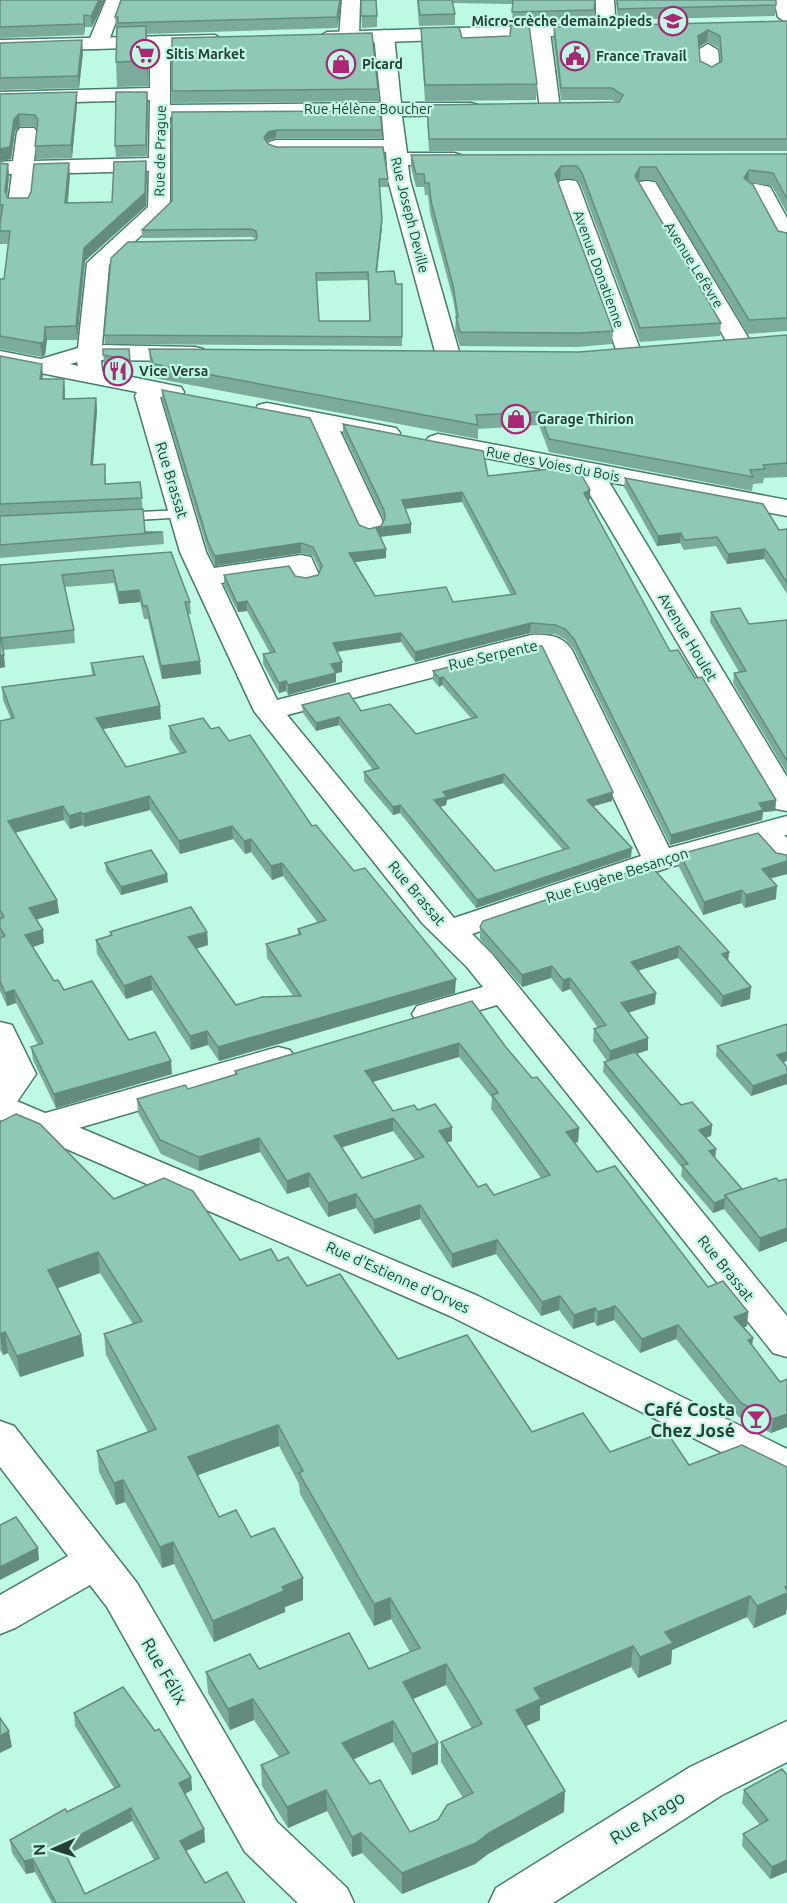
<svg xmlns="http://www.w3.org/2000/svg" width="787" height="1903" font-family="Ubuntu,sans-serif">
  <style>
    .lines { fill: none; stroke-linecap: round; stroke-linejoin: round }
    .service-casing { stroke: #467d6c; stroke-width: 3 }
    .minor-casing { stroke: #467d6c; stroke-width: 3 }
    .tertiary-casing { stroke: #467d6c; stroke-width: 3 }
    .secondary-casing { stroke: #467d6c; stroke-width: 3 }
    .service { fill: #fff; fill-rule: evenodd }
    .minor { fill: #fff; fill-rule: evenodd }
    .tertiary { fill: #fff; fill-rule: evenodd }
    .secondary { fill: #fff; fill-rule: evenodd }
    .wall { fill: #7bac9b; fill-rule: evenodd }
    .shaded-wall { fill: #648c7e }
    .building { fill: #8fc8b4; stroke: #648c7e; stroke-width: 1.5; fill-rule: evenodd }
    .labels { text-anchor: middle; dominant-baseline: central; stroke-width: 4.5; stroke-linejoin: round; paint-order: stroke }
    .far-poi-label { font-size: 14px; font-weight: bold; fill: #283f37; stroke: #bef9e4; text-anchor: start }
    .far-street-label { font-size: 14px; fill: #283f37; stroke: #bef9e4 }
    .street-label { font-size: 15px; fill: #283f37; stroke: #bef9e4 }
    .near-poi-label { font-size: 18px; font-weight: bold; fill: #283f37; stroke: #bef9e4; text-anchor: end }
    .near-street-label { font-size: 18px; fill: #283f37; stroke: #bef9e4 }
  </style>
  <rect width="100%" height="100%" fill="#bef9e4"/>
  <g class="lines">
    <g class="service-casing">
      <polygon id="service" points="182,510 189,514 187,517 119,521 112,517 119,513"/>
    </g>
    <g class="minor-casing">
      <g id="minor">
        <polygon points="106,0 124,0 108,43 98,49 88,43"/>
        <polygon points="342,0 360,0 359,37 356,41 342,41 339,37"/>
        <polygon points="596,0 614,0 616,30 613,34 606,36 596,30"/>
        <polygon points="774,0 787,0 787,23 778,17"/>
        <polygon points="540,26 550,32 560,108 557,112 543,112 540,108 530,32"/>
        <path d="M384,30l10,6 7,67h70l7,2 3,4 -3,4 -7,2 -69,1 5,37h47l7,2 4,4 -4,4 -7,2h-46l2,15 50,175 -4,5 -8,2 -8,-2 -4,-5 -48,-175 -2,-28h-110l-7,-2 -3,-4 3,-4 7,-2h108l-2,-24 -212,1v92l-61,56 -7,80 93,2 8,2 4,5 -4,5 -8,2 -94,-1 1,11 79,16 3,5 -3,5 -9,2 -12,-2 46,155 8,16 87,-13 10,2 9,20 -4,6 -10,2 -10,-2 -5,-10 -70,10 56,117 254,-65c17,-1 31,0 41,15l97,198 118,-32v19h-3l3,3v29l-11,-3 -19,-21 -87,24 -198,67 19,19 296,363v41l-14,-4 -276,-348 -68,20 -12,-3 -5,-8 5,-8 66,-19 -16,-20 -44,-43 -169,-213 -74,-159 -45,-156 2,-4 -137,-27v-14l41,8 37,-11 9,-85 61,-56 1,-36 -116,3 -3,30 -3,5h-16l-3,-5 4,-30h-12v-12l13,-1 4,-29 3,-4h14l3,4 -3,29 115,-3 1,-58 -150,4v-12l150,-4v-46l10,-6 10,6v63l211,-2 -7,-67zM77,362l1,4 -8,-2zM531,652h11l4,3 95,201 -187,62 -167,-203z"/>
        <polygon points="708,44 718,50 720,71 710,77 700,71 698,50"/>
        <polygon points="568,180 576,181 579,186 641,352 637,357 629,359 621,357 617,352 557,186 560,181"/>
        <polygon points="647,181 655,182 658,187 752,344 748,349 732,349 728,344 636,187 639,182"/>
        <polygon points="756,184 770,187 787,218 787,245 779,243 754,196 745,190 748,185"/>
        <polygon points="267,403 396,428 400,433 396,438 387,441 340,431 382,520 383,528 379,534 370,536 361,534 356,520 312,426 258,415 255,410 258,405"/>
        <polygon points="438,434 787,500 787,516 609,482 787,777 787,811 776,809 772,802 579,476 429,447 425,442 429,437"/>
        <polygon points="0,1022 12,1025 36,1074 12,1109 0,1113"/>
        <polygon points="278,1047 290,1050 295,1058 290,1066 48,1137 35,1134 30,1125 35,1116"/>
        <polygon points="0,1421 14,1426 137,1583 277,1822 347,1888 354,1903 298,1903 245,1852 107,1607 90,1585 15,1628 0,1634 0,1595 68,1556 0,1467"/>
        <polygon points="787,1721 787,1762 722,1795 553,1903 489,1903 496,1888 690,1767"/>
      </g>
    </g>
    <g class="tertiary-casing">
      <polygon id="tertiary" points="0,1094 478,1296 787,1449 787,1483 773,1478 450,1316 0,1120"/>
    </g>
    <g class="secondary-casing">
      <g id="secondary">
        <polygon points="599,24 609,30 606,34 327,44 317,38 327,32"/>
        <polygon points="215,35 225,41 222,45 0,52 0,40"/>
      </g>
    </g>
    <use href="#service" class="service"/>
    <use href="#minor" class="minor"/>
    <use href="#tertiary" class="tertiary"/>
    <use href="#secondary" class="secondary"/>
  </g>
  <g class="wall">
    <polygon points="0,0 105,0 92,27 85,27 84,35 0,38"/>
    <polygon points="121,0 342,0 337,28 147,34 148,86 117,87 116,62 117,29 116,29 115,17"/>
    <polygon points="361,0 377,16 377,27 362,28"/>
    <polygon points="417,0 596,0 594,21 512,23 513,4 452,3 455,14 455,25 419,26"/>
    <polygon points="616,0 776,0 776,5 775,16 618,20"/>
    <path d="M787,21v130h-358l-2,-34v-12l189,-3 -4,-2h-51l-8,-61 1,-12zM707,42l12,6 1,14 -8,5 -12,-6 -1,-14z"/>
    <polygon points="421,28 462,38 537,84 536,100 425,101 421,42"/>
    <polygon points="0,43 83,52 79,88 0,90"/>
    <polygon points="378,89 379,101 172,103 172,91"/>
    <polygon points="0,94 77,104 72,158 36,159 35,146 37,129 36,127 20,126 15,131 11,159 0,161"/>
    <polygon points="148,102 147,156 116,157 115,146"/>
    <path d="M172,112l210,18v8h-106l-8,2 -1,2 1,2 120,35v8h-9l3,40 -5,45 19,12h6v62l-297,-2 -1,-9 152,-96 -5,-2 -109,1v-8l30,-29zM368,280l2,41h-51l-2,-40z"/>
    <polygon points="787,154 787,213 772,186 751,183 778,231 787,233 787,331 748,334 655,180 639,180 638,181 721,323 720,336 640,342 581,185 576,179 560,179 558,182 613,331 612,344 578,347 460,346 455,331 456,317 453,299 430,213 428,195 425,195 424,187 416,187 411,167 411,155"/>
    <polygon points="0,163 8,164 9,176 7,196 8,198 28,198 70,175 68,203 112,202 147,173 146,206 85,261 77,340 47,340 45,355 42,357 0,349 0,279 4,279 8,244 0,244"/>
    <polygon points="787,335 787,477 764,478 763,483 753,484 752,491 549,452 539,425 478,429 478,439 154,378 150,363 149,349 579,352"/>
    <polygon points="103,349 129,349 131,373 104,368"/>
    <polygon points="0,356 43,375 42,379 64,379 65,399 96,398 97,410 93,465 106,477 106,484 140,482 145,532 163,532 164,544 0,558"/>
    <path d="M162,390l197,135 10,4 12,-3 3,-6 -41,-87v-9l145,52 69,-8v-3l33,34 -2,1 82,151 25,27 81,122 -1,11 -12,1 -1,8 -92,25 -96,-196 -9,-10 -10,-5 -25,-1 -115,29 -14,-20 -64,10 5,10v10l-6,1v9l-48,13 -2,-4 -7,2 -16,-29v-10l7,-1 -23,-42 -9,1 -14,-27v-10l71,1 11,2 12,-3 2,-4 -7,-15 -12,-3 -86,13 -7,-15 -46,-152zM462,502l49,93 -58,7 -78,-6 -21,-34 32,-4 -5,-21 30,-4 -6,-24z"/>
    <polygon points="625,478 779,530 787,529 787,594 773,572 764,559 727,564 716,546 684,550 680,543 657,546 624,487"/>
    <polygon points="171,552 190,602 191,614 188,614 200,661 201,674 162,679 148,619 144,619 140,602 119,604 114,583 65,587 74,630 75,643 3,650 5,667 0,668 0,565"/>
    <polygon points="711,612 749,624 787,620 787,773 733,683 734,673 739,672 710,622"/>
    <path d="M532,646l80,155 -19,5 38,51 -155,51 -76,-95 -7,2 -29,-34v-9l9,-2 -34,-45 -23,6 -13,-18 -1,-8 59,6 55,23 55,-16 -29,-33 -3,2 -6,-7v-9zM503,783l60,67 -68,21 -55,-64 6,-2 1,-5z"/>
    <polygon points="91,663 161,719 103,729 126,767 180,753 170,739 169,726 211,729 229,741 312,826 354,871 455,993 219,1061 208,1045 191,1050 152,990 126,999 97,954 96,940 110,936 110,932 207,932 208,945 196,949 236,1005 293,996 267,958 266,944 298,935 298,929 318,923 283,876 272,880 251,852 245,854 233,839 180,854 150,810 84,827 83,825 70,829 64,820 15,833 57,900 59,913 36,920 44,943 33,947 54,981 172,1074 56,1108 33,1060 31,1047 38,1045 16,1003 7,1006 0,991 0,721 11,719 3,700 2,687 92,675"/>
    <polygon points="680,854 787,874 771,878 776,899 745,908 741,903 703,915 679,867"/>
    <polygon points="105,863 168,882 121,895 106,871"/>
    <polygon points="650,865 728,961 750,999 721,1007 678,958 638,971 655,1004 628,1013 648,1050 637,1054 681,1105 712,1125 711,1136 706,1137 716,1149 715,1158 742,1189 779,1181 787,1179 787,1241 759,1252 724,1209 713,1213 681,1176 682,1168 603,1072 604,1062 607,1061 593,1041 594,1029 598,1028 570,989 562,992 551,978 522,987 480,939 480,927"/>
    <path d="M472,1001l33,45 27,32 47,50 -1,14 -4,1 23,29 111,115 40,25 -1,14 -4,2 10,10 -1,8 28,36 7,-3v48l-16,6 -32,-16 -63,-78 -36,14 -26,-33 -17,6 -3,-4 -21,7 -14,-19 -18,6 -45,-62 -44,14 -32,-49 -46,15 -18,-26 -28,9 -19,-30 -22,7 -27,-42 -61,19 -38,-17 -23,-41 -1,-14 51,-10 47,-14v-4zM459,1057l33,41 -1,11 50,69 -47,17 -16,-8 -31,-45 5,-1 -34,-31 -25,1 -20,-29zM393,1131l22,29 -53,18 -20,-31z"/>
    <polygon points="717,1046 783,1063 787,1067 787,1084 751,1096 716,1056"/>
    <path d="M0,1122l114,77 126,61 38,1 29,25 91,73 134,73 78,20 177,154 -1,8 -32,14 -7,-11 -75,33 -1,14 -33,14 -7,-11 -91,39v14l-14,6 38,86 -76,42 -13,10 -73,30 -40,-41 -10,4 -25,-46 -39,17 -26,-42 -1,-21 18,-8 -25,-37 -24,10 -22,-37 -2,-21 53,-3h110l41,-17 -19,-33 -17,7 -74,-132 -1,-10 -20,-38 -81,29 21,42 32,20 52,41v22l-18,7v5l-71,30 -40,-78 -12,4 -37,-66 -9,3 -17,-33 -2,-21 51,-19 -42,-77 -2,-21 29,-10 -33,-51 -42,15 23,47 3,21 -64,21 -12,-24 -5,2 -3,-5zM446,1685l26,44 -31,13v20l22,36 -25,22 -28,12 -40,-48 -17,-25 40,-17 19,33 26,-11 -25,-65z"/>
    <path d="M74,1713l81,18 36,46 1,13 -7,4 19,35 1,13 -19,9 19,32 40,20h-193l-17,-31 -9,2 -14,-21 -2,-13 104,-52 -39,-62zM132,1821l22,39 -69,34 -19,-39z"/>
    <polygon points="787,1775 787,1872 770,1879 742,1846 743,1834 760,1825 742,1803 744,1790"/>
  </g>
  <g class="shaded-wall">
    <polygon points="99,0 105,0 92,27 91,16"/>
    <polygon points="340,0 342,0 337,28 337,17"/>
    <polygon points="84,15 85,27 84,35"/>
    <polygon points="146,26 148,50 148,86 146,61"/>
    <polygon points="708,30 707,42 697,48 698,36"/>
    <polygon points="82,40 83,52 79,88 78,76"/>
    <polygon points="77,92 77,104 72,158 71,145"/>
    <polygon points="147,92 148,102 147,156 146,145"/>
    <polygon points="19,114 20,126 15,131 11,159 0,161 0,149 14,119"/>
    <polygon points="276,130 276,138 268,140 264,146 264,138 268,132"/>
    <polygon points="146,161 147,173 146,206 85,261 77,340 76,326 84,248"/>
    <polygon points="69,163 70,175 66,216 65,203"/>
    <polygon points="8,164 9,176 6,204 5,191"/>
    <polygon points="561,166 560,179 555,187 555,174"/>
    <polygon points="640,167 639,180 634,188 635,176"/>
    <polygon points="749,170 748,183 744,178"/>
    <polygon points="382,219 382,227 376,280 376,272"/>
    <polygon points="45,327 47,340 45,355 42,357 40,343"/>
    <polygon points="42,364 43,375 41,391 40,379"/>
    <polygon points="64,379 65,391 64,411 63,399"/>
    <polygon points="96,398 97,410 92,477 91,465"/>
    <polygon points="590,490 590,499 583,503 584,493"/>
    <polygon points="462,492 462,502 402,509 402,500"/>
    <polygon points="411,524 411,533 376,537 376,528"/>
    <polygon points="681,533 680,543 657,546 658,536"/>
    <polygon points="301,543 301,553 215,566 215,556"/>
    <polygon points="386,549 386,558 349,563 349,553"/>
    <polygon points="765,549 764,559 727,564 728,554"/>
    <polygon points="139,590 140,602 119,604 118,592"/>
    <polygon points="247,601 247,611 238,612 237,603"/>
    <polygon points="531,623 530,633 415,662 415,652"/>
    <polygon points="401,633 401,642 334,652 333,643"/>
    <polygon points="0,655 4,655 5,667 0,668"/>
    <polygon points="200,661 201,674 162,679 161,666"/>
    <polygon points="342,662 342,672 336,673 336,682 288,695 288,685 331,664"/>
    <polygon points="443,677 442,685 439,687 439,678"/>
    <polygon points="286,681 286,691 279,693 279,683"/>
    <polygon points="160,706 161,719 97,730 96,718"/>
    <polygon points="339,717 339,725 316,731 316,723"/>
    <polygon points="504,774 503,783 447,800 446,805 434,809 434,800 443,792"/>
    <polygon points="613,792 612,801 587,808 587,800"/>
    <polygon points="149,796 150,810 84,827 83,814"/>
    <polygon points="776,800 775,811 763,812 762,820 670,845 671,835 759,803"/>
    <polygon points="400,805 400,813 393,815 393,807"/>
    <polygon points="63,806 64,820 9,834 8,821"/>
    <polygon points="81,812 83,825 70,829 69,816"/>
    <polygon points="232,826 233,839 180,854 179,841"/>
    <polygon points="251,839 251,852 245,854 244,841"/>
    <polygon points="632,848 631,857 476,908 477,900"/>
    <polygon points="787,861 787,874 761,881 762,869"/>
    <polygon points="282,863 283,876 272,880 271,866"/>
    <polygon points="167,874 168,882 121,895 121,887"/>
    <polygon points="777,886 776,899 745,908 746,895"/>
    <polygon points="742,890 741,903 703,915 704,902"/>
    <polygon points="57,900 59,913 30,921 29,908"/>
    <polygon points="43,930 44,943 27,949 25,935"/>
    <polygon points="207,932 208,945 189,951 188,937"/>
    <polygon points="679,946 678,958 630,973 631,962"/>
    <polygon points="729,952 728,964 722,954"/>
    <polygon points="552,966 551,978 522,987 522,975"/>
    <polygon points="151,976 152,990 126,999 124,986"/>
    <polygon points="570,978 570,989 562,992 563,980"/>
    <polygon points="456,979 455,993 219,1061 218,1047"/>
    <polygon points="751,987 750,999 721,1007 723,996"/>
    <polygon points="14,990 16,1003 7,1006 5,993"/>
    <polygon points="656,993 655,1004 620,1015 621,1003"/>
    <polygon points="207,1031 208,1045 191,1050 190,1036"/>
    <polygon points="648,1038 648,1050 609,1063 610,1051"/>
    <polygon points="459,1043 459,1057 365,1084 365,1071"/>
    <polygon points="787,1052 787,1061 775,1065 777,1055"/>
    <polygon points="171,1061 172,1074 56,1108 54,1094"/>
    <polygon points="787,1074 787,1084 751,1096 753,1086"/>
    <polygon points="393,1118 393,1131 334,1150 334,1136"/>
    <polygon points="712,1125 711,1136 698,1140 699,1130"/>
    <polygon points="452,1127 452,1141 439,1145 439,1131"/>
    <polygon points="579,1128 578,1142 565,1146 566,1132"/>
    <polygon points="259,1138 260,1152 199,1171 199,1157"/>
    <polygon points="716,1149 715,1159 709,1151"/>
    <polygon points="309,1173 309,1187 287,1194 287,1181"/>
    <polygon points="356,1194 356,1208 328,1217 328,1203"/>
    <polygon points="725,1199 724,1209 713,1213 714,1203"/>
    <polygon points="420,1205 420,1219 374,1234 374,1220"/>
    <polygon points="787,1228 787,1241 759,1252 760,1238"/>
    <polygon points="497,1240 496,1254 452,1268 452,1254"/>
    <polygon points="98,1252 100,1273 50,1291 48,1270"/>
    <polygon points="560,1296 559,1310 541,1316 542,1302"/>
    <polygon points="615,1306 614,1320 597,1326 598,1312"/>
    <polygon points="595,1308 594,1322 573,1329 574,1315"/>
    <polygon points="748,1312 747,1326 733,1331 734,1317"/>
    <polygon points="678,1325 676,1339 640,1353 642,1339"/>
    <polygon points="5,1332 8,1353 3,1355 0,1334"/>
    <polygon points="81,1335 84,1356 20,1377 17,1356"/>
    <polygon points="753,1338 751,1352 748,1340"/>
    <polygon points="787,1414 787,1427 771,1433 773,1419"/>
    <polygon points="278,1425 279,1446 190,1478 188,1457"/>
    <polygon points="123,1480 125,1502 116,1505 114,1483"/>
    <polygon points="173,1542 174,1564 162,1568 160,1547"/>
    <polygon points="38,1548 39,1560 0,1580 0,1567"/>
    <polygon points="303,1578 303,1600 285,1607 285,1612 214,1642 213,1621 282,1587"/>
    <polygon points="787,1586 787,1606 786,1614 754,1628 757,1606"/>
    <polygon points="750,1596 747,1617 672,1650 671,1664 638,1678 640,1657 665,1632"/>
    <polygon points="390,1598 391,1619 374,1626 374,1604"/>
    <polygon points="633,1646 631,1667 540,1706 540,1720 515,1731 516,1710 534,1688"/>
    <polygon points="446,1664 446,1685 403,1703 403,1682"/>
    <polygon points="253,1699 254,1720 230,1730 228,1709"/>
    <polygon points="393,1721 393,1742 343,1764 342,1743"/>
    <polygon points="9,1731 12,1747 0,1753 0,1736"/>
    <polygon points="438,1743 438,1764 412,1775 412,1754"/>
    <polygon points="191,1777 192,1790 180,1796 179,1783"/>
    <polygon points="326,1790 327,1811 288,1828 287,1807"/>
    <polygon points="565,1791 564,1812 488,1854 475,1864 402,1894 402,1873 489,1833"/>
    <polygon points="131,1808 132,1821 63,1857 61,1845"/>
    <polygon points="204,1829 205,1842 181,1853 180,1841"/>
    <polygon points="361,1833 362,1853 352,1857 352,1837"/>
    <polygon points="33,1859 35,1872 26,1874 24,1861"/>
    <polygon points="787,1860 787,1872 770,1879 772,1867"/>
  </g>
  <g class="building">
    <polygon points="0,0 99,0 91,16 84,15 84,24 0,27"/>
    <polygon points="121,0 340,0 337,17 118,23 118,17 115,17"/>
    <polygon points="361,0 376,0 377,16 361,16"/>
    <polygon points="418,0 452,0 455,14 420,15"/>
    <polygon points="513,0 595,0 594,10 512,12"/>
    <polygon points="617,0 776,0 776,5 618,9"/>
    <path d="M787,21v118h-358l-2,-34 192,-3 4,-7 -11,-7h-51l-7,-61zM708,30l12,6 2,25 -10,6 -12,-6 -2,-25z"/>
    <polygon points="511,25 529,25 537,84 425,85 421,28 459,27 462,38 510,36"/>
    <polygon points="146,26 146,61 116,62 117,27"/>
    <polygon points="372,33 378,89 172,91 172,38"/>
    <polygon points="82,40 78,76 0,78 0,43"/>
    <polygon points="77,92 71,145 35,146 38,120 35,115 19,114 14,119 10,147 0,149 0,94"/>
    <polygon points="116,92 147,92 146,145 115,146"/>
    <path d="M380,111l2,19h-106l-8,2 -4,6 4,6 8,3h107l5,32h-9l3,40 -6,53 18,-1 2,13h6v53l-298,-2 7,-77 17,-16 127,-2 2,-2 -1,-7 -5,-2 -109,1 30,-29v-89zM368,272l2,49h-51l-3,-48z"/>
    <polygon points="787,154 787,199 773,173 749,170 744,178 753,185 778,231 787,233 787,318 749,320 656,167 640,167 635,176 721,323 640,328 582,173 577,166 561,166 555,174 613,331 579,333 460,332 456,317 458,317 453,286 431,201 429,183 425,183 424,174 416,174 411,155"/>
    <polygon points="146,161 145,193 84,248 76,326 45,327 44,342 40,343 0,336 0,279 4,279 10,231 0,231 0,223 3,205 0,205 0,163 8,164 5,191 8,198 28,198 31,192 34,164 69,163 65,203 112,202 114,162"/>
    <polygon points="787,335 787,463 763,465 765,469 750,470 753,477 549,439 539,412 476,415 478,425 153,364 149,349 579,352"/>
    <polygon points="103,349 129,349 130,360 103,355"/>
    <polygon points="0,356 42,364 40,379 64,379 63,399 96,398 91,465 105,464 105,484 140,482 142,498 0,504"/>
    <path d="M162,390l148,28 49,107 10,4 12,-3 4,-8 -1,-8 -41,-86 140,27 5,25 70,-8 -1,-3 21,4 12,21 -6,3 86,158 8,-1 17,28 7,-1 74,123 -17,3 4,7 -92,25 -97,-196 -9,-10 -10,-4 -24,-2 -116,29 -14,-19 -68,10 9,19 -11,2 5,9 -48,12 -2,-4 -7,2 -16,-29 12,-2 -28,-51 -10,2 -13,-28 65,-9 6,10 11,2 12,-3 4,-9 -9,-19 -12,-4 -86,13 -7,-14zM462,492l54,102 -63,8 -7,-15 -71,9 -26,-43 37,-4 -10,-21 35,-4 -9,-24z"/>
    <polygon points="625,478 763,504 779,530 787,529 787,583 774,562 765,549 728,554 717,537 684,540 681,533 658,536"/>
    <polygon points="143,509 145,532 163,532 0,545 0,516"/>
    <polygon points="171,552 190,602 185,602 200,661 161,666 147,606 143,606 139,590 118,592 113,570 62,575 74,630 1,638 4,655 0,655 0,565"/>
    <polygon points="740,608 749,624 787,620 787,761 734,673 746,671 711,612"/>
    <path d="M532,646h10l71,146 -26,8 45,48 -155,52 -77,-95 -7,2 -29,-35 15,-4 -40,-51 -23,6 -14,-18 47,-12 12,18 29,-7 26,30 61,-17 -34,-40 -4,1 -6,-7zM504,774l65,74 -74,23 -61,-71 13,-3 -4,-5z"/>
    <polygon points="143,656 160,706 96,718 126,767 186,752 169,726 203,718 211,729 219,727 229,741 250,735 312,826 316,825 354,871 365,868 456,979 218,1047 207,1031 190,1036 151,976 124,986 96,940 112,935 110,932 191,907 207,932 188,937 236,1005 262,997 301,996 266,944 301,934 298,929 326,920 282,863 271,866 251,839 244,841 232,826 179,841 149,796 83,814 81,812 69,816 63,806 8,821 57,900 29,908 43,930 25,935 54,981 58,980 64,990 92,981 129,1040 155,1032 171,1061 54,1094 31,1047 43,1043 14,990 5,993 0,981 0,938 5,936 0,928 0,919 4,917 0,910 0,721 14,718 2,687 95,675 91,663"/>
    <polygon points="758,833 776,853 787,855 787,861 762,869 777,886 746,895 742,890 704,902 680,854"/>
    <polygon points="151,850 167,874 121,887 105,863"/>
    <polygon points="650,865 729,952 722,954 751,987 723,996 679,946 631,962 656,993 621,1003 648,1038 610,1051 594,1029 606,1025 570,978 563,980 552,966 522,975 480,927 483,921"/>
    <path d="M472,1001l33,45 27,32 5,-1 42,51 -13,4 31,40 18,-6 93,121 15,-6 25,31 -14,5 19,21 -5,2 32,42 7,-3v35l-14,5 -32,-16 -63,-78 -36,14 -27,-33 -17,6 -3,-4 -21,7 -14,-19 -18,6 -45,-62 -45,14 -32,-49 -46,15 -18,-26 -28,9 -19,-30 -22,8 -28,-43 -60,19 -39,-17 -23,-41 48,-14 3,4 49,-15 -2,-3zM459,1043l38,48 1,2 -6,2 58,80 -56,20 -8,-11 -8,3 -39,-56 13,-4 -17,-23 -17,6 -4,-5 -21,6 -28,-40zM393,1118l31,39 -62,21 -28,-42z"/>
    <polygon points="787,1024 787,1052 777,1055 787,1067 787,1074 753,1086 717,1046"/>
    <polygon points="635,1052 681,1105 692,1102 712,1125 699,1130 716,1149 709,1151 742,1189 725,1195 725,1199 714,1203 682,1165 688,1164 604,1062"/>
    <path d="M16,1114l24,10 74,75 50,-21 29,13 47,69 31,-11 7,12 10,-4 19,29 33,-12 58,85 69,-24 65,97 51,-19 27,39 56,-21 23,34 53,-20 45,22v119l-2,1 2,3v3l-30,13 -7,-10 -85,36 8,11 -33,14 -7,-11 -99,42 7,11 -25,11 49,81 -76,42 -13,10 -74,30 -41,-40 -9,4 -26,-47 -39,17 -26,-42 28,-12 -36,-54 -25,10 -22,-37 44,-18 9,15 90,-36 20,36 51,-21 -30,-50 -16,6 -75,-131 4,-2 -25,-46 -90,32 31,60 17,-7 15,27 23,-9 29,50 -21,9 2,4 -71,30 -40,-79 -13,5 -37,-67 -9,3 -17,-32 59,-22 -52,-95 38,-13 -44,-69 -50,18 33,65 -64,21 -12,-24 -5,2v-212zM446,1664l36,60 -41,18 32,51 -26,12 -9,15 -28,12 -30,-52 -10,4 -28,-41 51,-22 19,33 26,-11 -35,-61z"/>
    <polygon points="776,1178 779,1181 787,1179 787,1228 760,1238 725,1195"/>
    <polygon points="16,1517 38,1548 0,1567 0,1525"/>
    <path d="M123,1687l32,44 4,-2 32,48 -12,6 25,46 -24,12 25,42 22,-11 18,31h-189l-23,-44 -9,2 -14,-21 55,-31 2,3 53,-26 -46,-73zM131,1808l28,50 -74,36 -24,-49z"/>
    <polygon points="0,1718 9,1731 0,1736"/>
    <polygon points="782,1769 787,1775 787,1860 772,1867 743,1834 768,1820 744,1790"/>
  </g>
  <defs>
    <g id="school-ring" transform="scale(1.5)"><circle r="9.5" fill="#bef9e4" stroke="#ab2771" stroke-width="1.5"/><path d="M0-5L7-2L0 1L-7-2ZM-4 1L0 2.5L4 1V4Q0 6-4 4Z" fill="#ab2771"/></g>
    <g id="supermarket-ring" transform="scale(1.5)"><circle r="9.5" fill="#bef9e4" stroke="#ab2771" stroke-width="1.5"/><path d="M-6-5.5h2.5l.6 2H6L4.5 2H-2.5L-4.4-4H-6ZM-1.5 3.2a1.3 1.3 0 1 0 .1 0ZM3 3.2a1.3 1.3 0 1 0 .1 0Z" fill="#ab2771"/></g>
    <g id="civic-ring" transform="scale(1.5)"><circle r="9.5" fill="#bef9e4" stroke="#ab2771" stroke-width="1.5"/><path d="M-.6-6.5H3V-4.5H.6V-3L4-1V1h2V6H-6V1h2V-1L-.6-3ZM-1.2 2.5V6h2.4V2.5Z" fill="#ab2771"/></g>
    <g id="shop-ring" transform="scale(1.5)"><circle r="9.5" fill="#bef9e4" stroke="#ab2771" stroke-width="1.5"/><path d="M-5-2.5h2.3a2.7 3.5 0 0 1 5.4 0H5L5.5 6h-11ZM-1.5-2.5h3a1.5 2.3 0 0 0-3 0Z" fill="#ab2771"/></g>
    <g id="restaurant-ring" transform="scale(1.5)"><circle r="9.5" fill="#bef9e4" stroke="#ab2771" stroke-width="1.5"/><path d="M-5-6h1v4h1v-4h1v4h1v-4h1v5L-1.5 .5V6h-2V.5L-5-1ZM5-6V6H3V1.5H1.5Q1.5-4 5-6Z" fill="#ab2771"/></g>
    <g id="bar-ring" transform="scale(1.5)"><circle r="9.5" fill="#bef9e4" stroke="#ab2771" stroke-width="1.5"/><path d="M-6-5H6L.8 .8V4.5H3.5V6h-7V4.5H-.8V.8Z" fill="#ab2771"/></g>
  </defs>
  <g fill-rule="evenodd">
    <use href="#school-ring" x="673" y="21"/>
    <use href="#supermarket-ring" x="145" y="54"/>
    <use href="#civic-ring" x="575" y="56"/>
    <use href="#shop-ring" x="341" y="64"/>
    <use href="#restaurant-ring" x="118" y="371"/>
    <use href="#shop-ring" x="516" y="419"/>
    <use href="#bar-ring" x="756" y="1419"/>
  </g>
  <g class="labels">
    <g class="far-poi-label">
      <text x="652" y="21" text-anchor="end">Micro-crèche demain2pieds</text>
      <text x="166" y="54">Sitis Market</text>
      <text x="596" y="56">France Travail</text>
      <text x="362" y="64">Picard</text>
      <text x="139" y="371">Vice Versa</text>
      <text x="537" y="419">Garage Thirion</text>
    </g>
    <g class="far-street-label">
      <text x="368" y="109">Rue Hélène Boucher</text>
      <text transform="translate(160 151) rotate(-89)">Rue de Prague</text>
      <text transform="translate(410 215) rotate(76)">Rue Joseph Deville</text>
      <text transform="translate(694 265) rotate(58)">Avenue Lefèvre</text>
      <text transform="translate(599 269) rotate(70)">Avenue Donatienne</text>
      <text transform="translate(553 464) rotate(11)">Rue des Voies du Bois</text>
    </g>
    <g class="street-label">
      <text transform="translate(172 480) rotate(73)">Rue Brassat</text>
      <text transform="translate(688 637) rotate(59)">Avenue Houlet</text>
      <text transform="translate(493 655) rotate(-13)">Rue Serpente</text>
      <text transform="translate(617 875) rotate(-18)">Rue Eugène Besançon</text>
      <text transform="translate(417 893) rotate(50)">Rue Brassat</text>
      <text transform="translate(726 1268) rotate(51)">Rue Brassat</text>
      <text transform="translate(398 1277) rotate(24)">Rue d'Estienne d'Orves</text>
    </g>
    <g class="near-poi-label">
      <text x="735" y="1409">Café Costa<tspan x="735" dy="21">Chez José</tspan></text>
    </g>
    <g class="near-street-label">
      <text transform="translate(165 1671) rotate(60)">Rue Félix</text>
      <text transform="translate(647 1817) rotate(-32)">Rue Arago</text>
    </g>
  </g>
  <g transform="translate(54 1849) rotate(267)" stroke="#bef9e4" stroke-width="4.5" paint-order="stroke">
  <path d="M0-4.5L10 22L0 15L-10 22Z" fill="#283f37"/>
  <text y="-9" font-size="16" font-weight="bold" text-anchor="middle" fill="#283f37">N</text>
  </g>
</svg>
